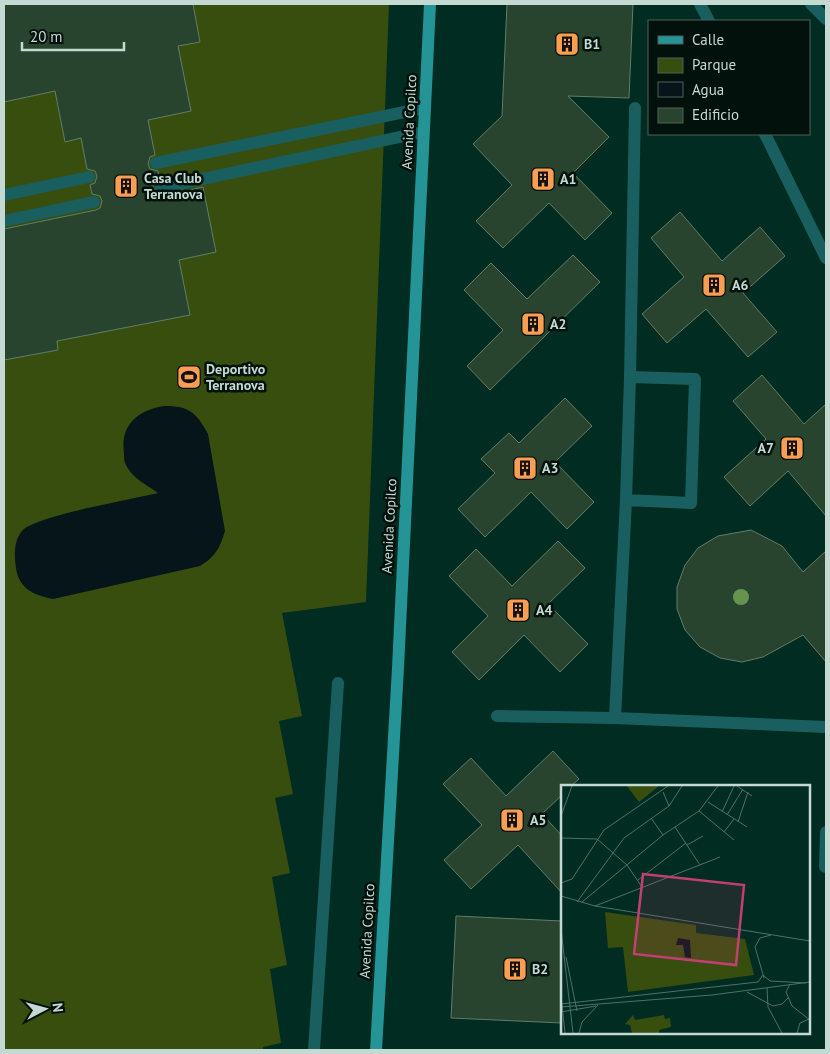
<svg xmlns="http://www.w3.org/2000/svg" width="830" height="1054" font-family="'PT Sans',sans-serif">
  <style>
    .green { fill: #384e0e }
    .water { fill: #05151a }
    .building { fill: #28442e; stroke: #617e66 }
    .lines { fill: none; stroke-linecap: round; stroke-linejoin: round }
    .lane { stroke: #195f60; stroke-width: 12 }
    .street { stroke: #195f60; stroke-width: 12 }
    .primary { stroke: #249496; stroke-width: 12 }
    .tree { fill: #66944f }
    .labels { text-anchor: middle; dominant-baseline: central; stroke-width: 5; stroke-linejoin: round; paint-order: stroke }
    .poi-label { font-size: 14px; font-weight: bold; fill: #c4d9d2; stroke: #02110c; text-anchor: start }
    .street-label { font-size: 14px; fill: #c4d9d2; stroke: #02110c }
    .inset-road { fill: none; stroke: #4e7168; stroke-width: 1 }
    .view { fill: #c23f73; fill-opacity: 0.15; stroke: #c23f73; stroke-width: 2.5 }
    .inset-edge { fill: none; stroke: #c4d9d2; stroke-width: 2.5 }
  </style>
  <rect width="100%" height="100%" fill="#002c22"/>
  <polygon class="green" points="4,4 389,4 366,602 282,613 302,716 279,721 293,794 275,798 290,873 272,877 287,965 270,969 281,1043 263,1047 263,1050 4,1050"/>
  <path class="water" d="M164,406c25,0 32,6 44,28l17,97c-5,17 -10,26 -25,35l-147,33c-19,-4 -34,-10 -37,-31 -2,-13 -2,-28 6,-37 12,-15 112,-32 136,-38 -11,-8 -26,-15 -32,-28 -2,-3 -2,-8 -2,-12 -4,-28 14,-43 40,-47z"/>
  <g class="building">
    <polygon points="4,4 193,4 200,42 178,46 191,111 148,120 155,155 150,157 148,164 150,169 158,171 159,180 153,185 155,193 163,196 203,187 216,252 179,260 190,315 57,341 58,350 4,360 4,229 96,210 100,208 102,201 100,196 92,194 90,185 95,183 97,176 95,171 87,169 81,138 65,142 55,91 4,102"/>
    <polygon points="507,4 633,4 629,98 568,96 609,137 573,173 612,213 585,240 549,203 503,248 476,221 512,185 473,144 502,116"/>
    <polygon points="680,212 722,261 760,227 785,256 743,293 777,332 748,357 706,309 667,343 642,314 684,277 651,238"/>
    <polygon points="573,255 600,282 490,390 467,366 503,330 464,290 491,263 527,299"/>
    <polygon points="762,375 804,424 826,404 826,516 788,471 750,506 724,477 766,439 733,401"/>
    <polygon points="565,398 592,426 555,462 594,502 567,529 531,492 485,537 458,509 495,473 481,459 509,433 519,443"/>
    <polygon points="751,530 782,546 803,572 826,551 826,662 803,635 763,657 742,662 720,658 700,647 685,630 677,609 677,587 685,565 698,548 718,536"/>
    <polygon points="558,541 585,568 548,604 588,644 560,672 524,635 479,680 452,652 488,616 449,576 476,549 512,586"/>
    <polygon points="553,751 579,779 571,786 562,786 562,795 542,814 562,836 562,893 518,845 471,889 444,860 482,825 443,784 471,758 506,796"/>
    <polygon points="456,916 562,921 562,1023 451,1018"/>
  </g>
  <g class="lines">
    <g class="lane">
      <polyline points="156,163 424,108"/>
      <polyline points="161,188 423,132"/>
      <polyline points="4,195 89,177"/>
      <polyline points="4,221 94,202"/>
      <polyline points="630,377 635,108"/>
      <polyline points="497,716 615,718 826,727"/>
      <polyline points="615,718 626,500 630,377 695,379 691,503 626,500"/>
      <polyline points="825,867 826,832"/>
      <polyline points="314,1050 338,683"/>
    </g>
    <g class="street">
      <polyline points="700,4 709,21"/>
      <polyline points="811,4 826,19"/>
      <polyline points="765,134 826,258"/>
    </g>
    <polyline class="primary" points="376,1050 398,668 430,4"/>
  </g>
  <circle class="tree" cx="741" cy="597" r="8"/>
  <defs>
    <g id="building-square" transform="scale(1.25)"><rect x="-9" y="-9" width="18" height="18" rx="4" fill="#fb9e51" stroke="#02110c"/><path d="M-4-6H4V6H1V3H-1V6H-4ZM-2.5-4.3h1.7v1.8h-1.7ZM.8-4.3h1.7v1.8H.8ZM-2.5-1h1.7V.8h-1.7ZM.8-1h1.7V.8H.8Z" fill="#111"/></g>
    <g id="stadium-square" transform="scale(1.25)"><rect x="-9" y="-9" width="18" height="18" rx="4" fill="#fb9e51" stroke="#02110c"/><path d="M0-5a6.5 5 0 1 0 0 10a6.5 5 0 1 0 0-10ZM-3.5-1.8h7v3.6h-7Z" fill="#111"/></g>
  </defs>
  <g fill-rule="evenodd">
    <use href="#building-square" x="567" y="44"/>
    <use href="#building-square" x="543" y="179"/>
    <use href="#building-square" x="126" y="186"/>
    <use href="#building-square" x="714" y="285"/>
    <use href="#building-square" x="533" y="324"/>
    <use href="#stadium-square" x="189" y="377"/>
    <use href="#building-square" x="792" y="448"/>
    <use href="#building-square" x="525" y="468"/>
    <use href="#building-square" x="518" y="610"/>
    <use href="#building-square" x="512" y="820"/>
    <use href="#building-square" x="515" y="969"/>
  </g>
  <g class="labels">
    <g class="poi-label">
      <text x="584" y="44">B1</text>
      <text x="144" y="178">Casa Club<tspan x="144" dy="16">Terranova</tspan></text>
      <text x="560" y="179">A1</text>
      <text x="732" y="285">A6</text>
      <text x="550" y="324">A2</text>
      <text x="206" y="369">Deportivo<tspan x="206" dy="16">Terranova</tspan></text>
      <text x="774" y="448" text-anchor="end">A7</text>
      <text x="542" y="468">A3</text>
      <text x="536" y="610">A4</text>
      <text x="530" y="820">A5</text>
      <text x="532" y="969">B2</text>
    </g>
    <g class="street-label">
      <text transform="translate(409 122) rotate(-87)">Avenida Copilco</text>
      <text transform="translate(389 526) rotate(-87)">Avenida Copilco</text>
      <text transform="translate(367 931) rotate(-87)">Avenida Copilco</text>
    </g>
  </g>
  <g transform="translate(561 785)">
    <rect width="249" height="249" fill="#002c22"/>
    <path d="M66,1h32l-20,16zM44,127l91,13v8l49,6 9,36 -126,17 -5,-45 -15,1zM72,230l2,5 29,-5 1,4 5,-1 1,9 -12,3v3h-27l-2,-8 -5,-1z" fill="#384e0e"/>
    <path d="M117,153l12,2 1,18 -6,-1 -2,-12h-7z" fill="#05151a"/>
    <path class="inset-road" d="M176,1l15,10M102,7l6,14M147,17l39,25M138,26l35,29M161,27l12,-26M166,30l16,-26M0,31l11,-30M90,33l12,17M177,37l10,-30M114,42l25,38M163,47l10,-13M0,53l36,1 30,26 15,22M126,60l16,-9M77,95l48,-37M0,98l11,-4 32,-49 64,-44M0,111l34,10 215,35M16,117l47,-64 45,-32 13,-20M21,117l81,-67 36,-24 19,-25M34,121l125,-49M0,144l12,104M5,172l11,54M203,193l-9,-31 5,-9 11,-3M229,199l-4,8 6,14 18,14M206,203l1,19 14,26M186,207l26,14 9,-2 6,-6M0,210l4,38M0,219l197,-22 5,-7 7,6 36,2M0,222l151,-12 98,-13M0,227l35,-6M18,248l3,-11 16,-17M236,248l3,-10 9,-4"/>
    <path class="view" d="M82,89l101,11 -8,80 -102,-11z"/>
    <rect width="249" height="249" class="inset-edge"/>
  </g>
  <rect width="830" height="1054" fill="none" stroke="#c4d9d2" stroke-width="10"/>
  <rect x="648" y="20" width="162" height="115" fill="#02110c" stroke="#50615b"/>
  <rect x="658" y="36" width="25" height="8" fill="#249496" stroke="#50615b"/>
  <text x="692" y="45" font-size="15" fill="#c4d9d2">Calle</text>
  <rect x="658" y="58" width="25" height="15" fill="#384e0e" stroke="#50615b"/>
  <text x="692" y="70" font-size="15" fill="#c4d9d2">Parque</text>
  <rect x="658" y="82" width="25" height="15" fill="#05151a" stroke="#50615b"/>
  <text x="692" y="95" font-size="15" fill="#c4d9d2">Agua</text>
  <rect x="658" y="108" width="25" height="15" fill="#28442e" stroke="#50615b"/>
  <text x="692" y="120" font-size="15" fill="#c4d9d2">Edificio</text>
  <g transform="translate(45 1009) rotate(84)" stroke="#02110c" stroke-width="4" paint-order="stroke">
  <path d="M0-4L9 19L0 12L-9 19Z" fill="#c4d9d2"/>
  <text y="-8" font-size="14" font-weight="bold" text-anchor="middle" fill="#c4d9d2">N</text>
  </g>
  <path d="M22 42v8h102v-8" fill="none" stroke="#c4d9d2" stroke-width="2.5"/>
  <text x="30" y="42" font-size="15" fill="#c4d9d2" stroke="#02110c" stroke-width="4" paint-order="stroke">20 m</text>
</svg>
